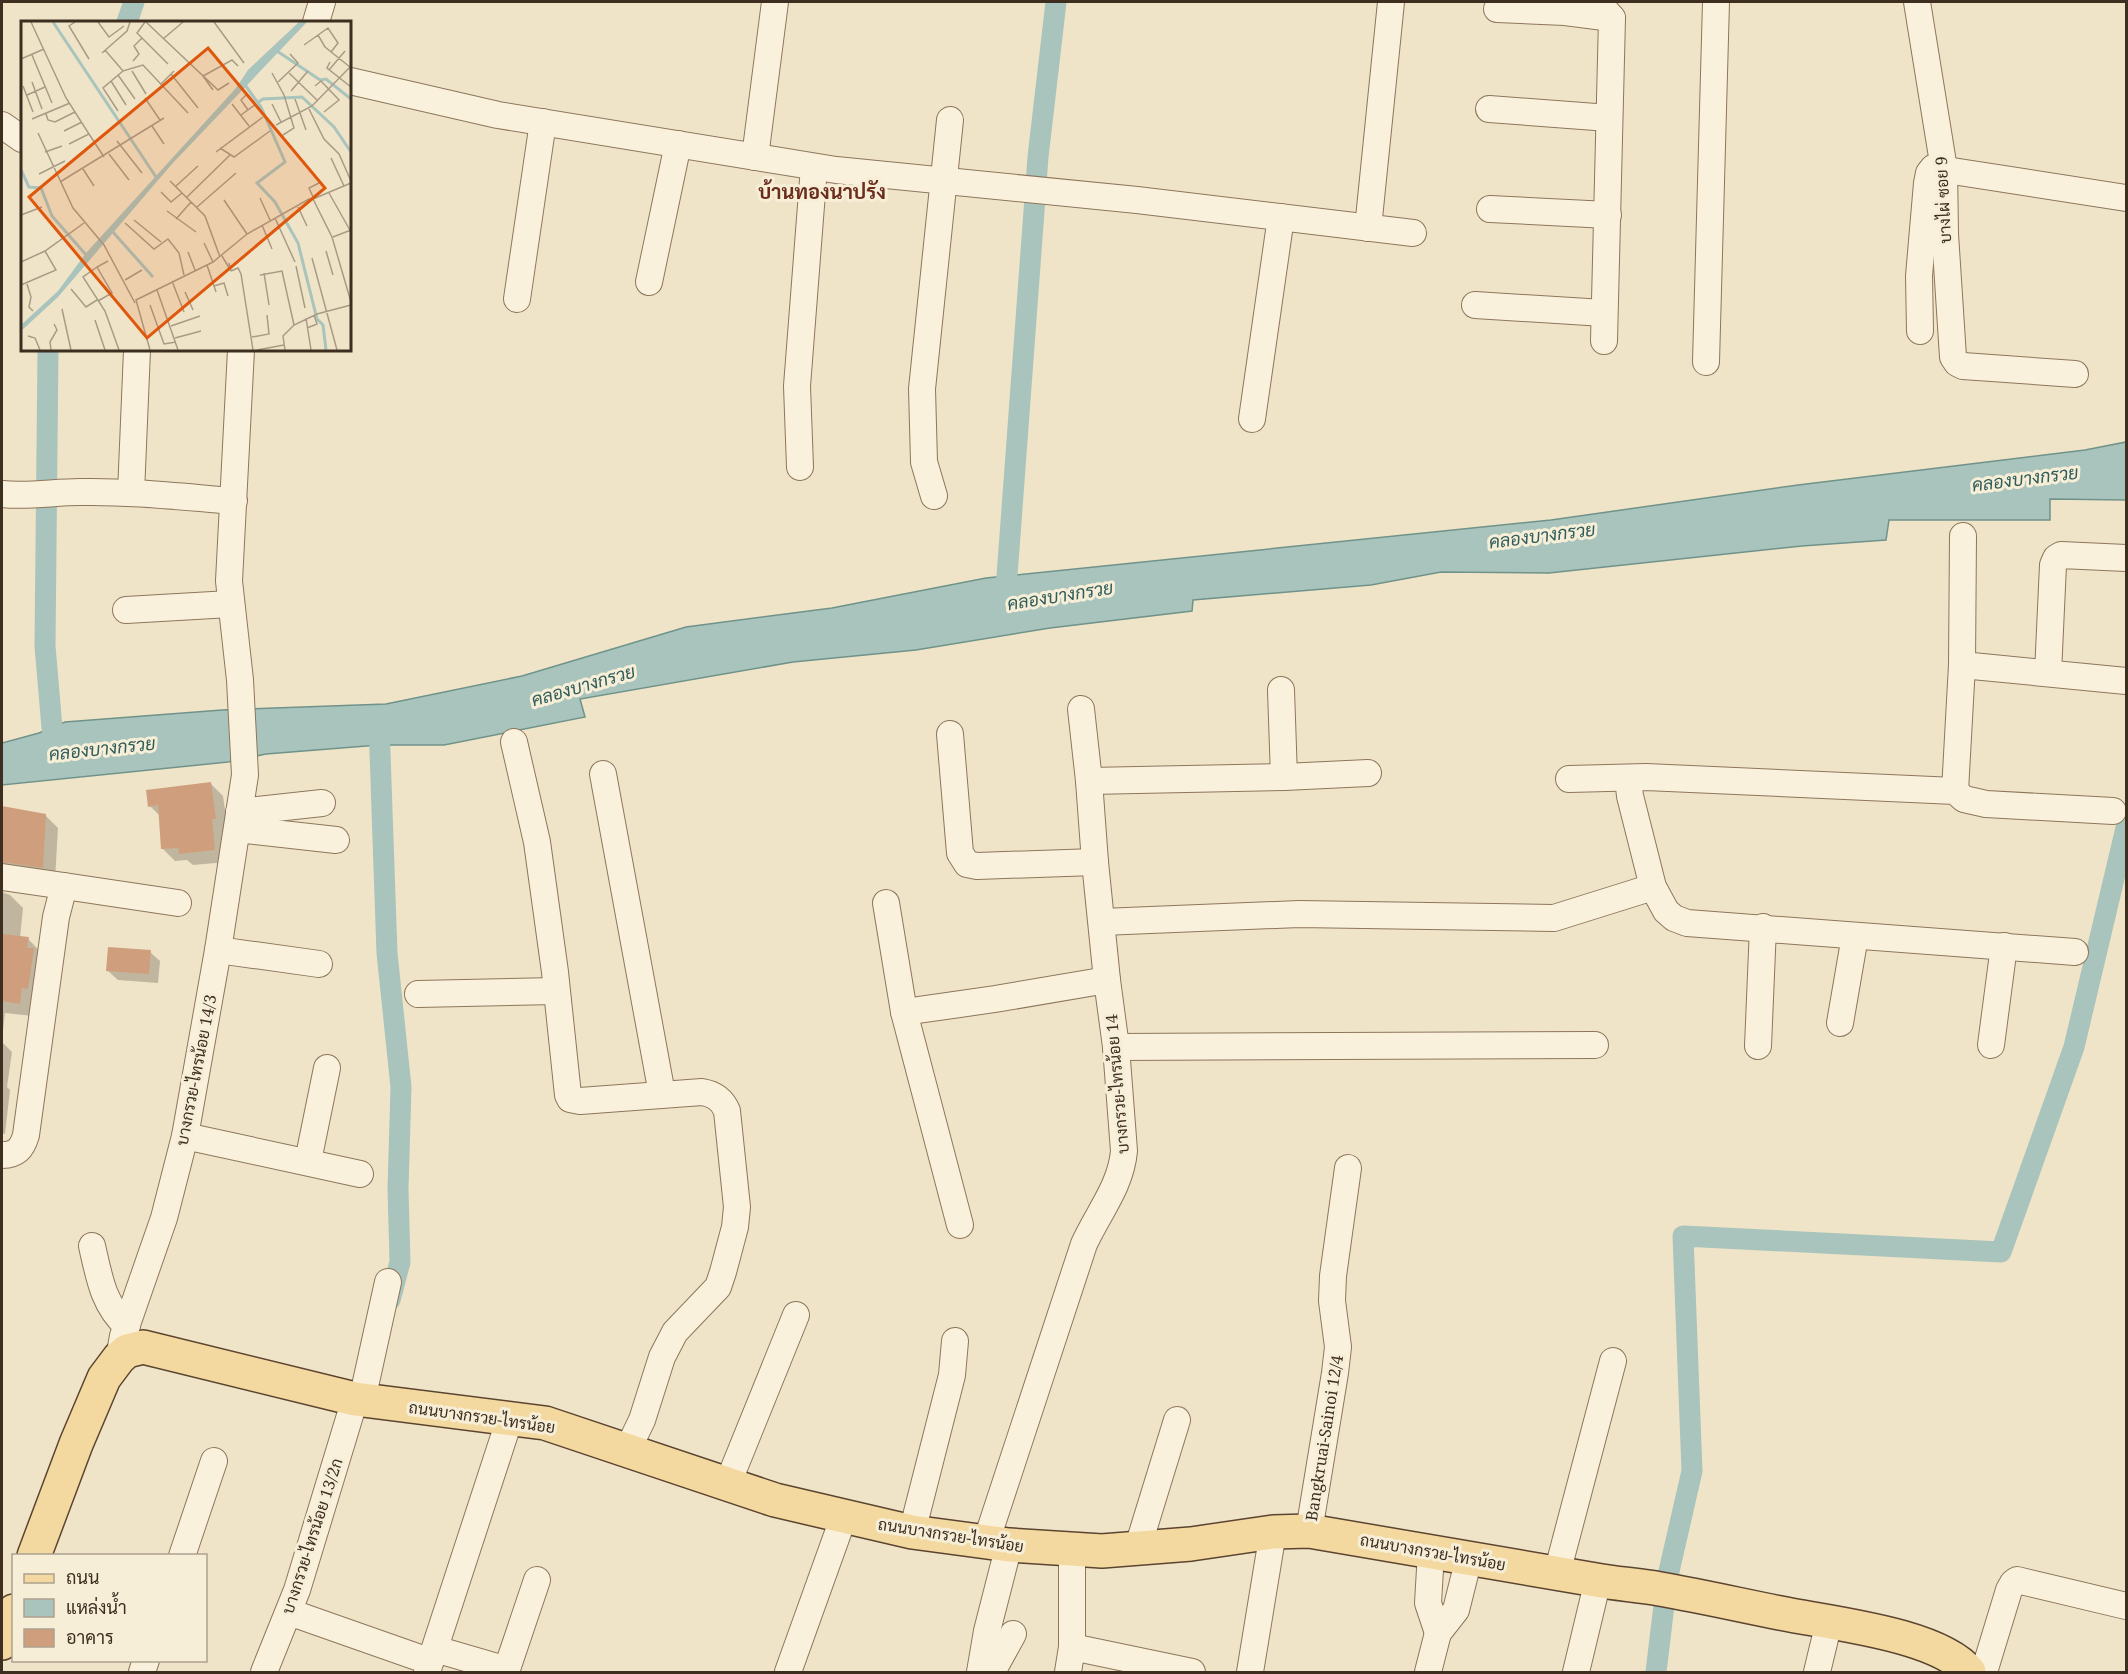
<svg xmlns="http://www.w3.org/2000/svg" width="2128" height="1674" font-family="'Noto Serif',Sarabun,serif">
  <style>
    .water { fill: #a9c4bc; stroke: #6f938a; stroke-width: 1.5 }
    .shadow { fill: #0003 }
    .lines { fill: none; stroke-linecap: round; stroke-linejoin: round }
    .canal { stroke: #a9c4bc; stroke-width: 21 }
    .building { fill: #cf9f7d }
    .minor-casing { stroke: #8d765c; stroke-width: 28 }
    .major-casing { stroke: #5b4430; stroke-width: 36 }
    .minor { stroke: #faf1dc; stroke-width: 26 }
    .major { stroke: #f3d9a0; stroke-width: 33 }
    .labels { text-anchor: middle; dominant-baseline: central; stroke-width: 6; stroke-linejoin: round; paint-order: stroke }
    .street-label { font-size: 16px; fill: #3d2e20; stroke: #f7eed8 }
    .water-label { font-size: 18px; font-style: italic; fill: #2f5d5a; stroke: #f7eed8 }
    .quarter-label { font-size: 20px; font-weight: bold; fill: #6b2e1e; stroke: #f7eed8 }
    .inset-river { fill: none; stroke: #a9c4bc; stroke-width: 3 }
    .inset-road { fill: none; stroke: #a89b85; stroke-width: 1.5 }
    .view { fill: #df570d; fill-opacity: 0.15; stroke: #df570d; stroke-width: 3 }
    .inset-edge { fill: none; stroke: #3d2e20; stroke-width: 3 }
  </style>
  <rect width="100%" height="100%" fill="#f0e4c8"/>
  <polygon class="water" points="2126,442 2126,500 2050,499 2050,520 1889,520 1886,540 1802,546 1549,573 1441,572 1371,585 1193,600 1192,611 1050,628 916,650 793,662 580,699 585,717 444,745 379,745 266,754 228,762 2,785 2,743 39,733 65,722 222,710 386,704 522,676 686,627 832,608 986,578 1551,520 1798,485 2085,450"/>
  <g class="shadow">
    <polygon points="211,784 223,796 228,831 227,862 193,865 187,860 175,861 163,849 160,816 150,806"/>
    <polygon points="2,807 45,815 58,828 55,880 2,884"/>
    <polygon points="2,892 10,895 23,908 20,938 28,939 41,952 33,1016 5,1013 2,1039"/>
    <polygon points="150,952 160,961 158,983 118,980 108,971"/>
    <polygon points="2,1042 12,1052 7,1087 10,1090 5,1134 2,1133"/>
  </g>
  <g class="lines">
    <g class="canal">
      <polyline points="127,22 134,2"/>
      <polyline points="48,350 45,646 54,751"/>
      <polyline points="1005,603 1038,157 1056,2"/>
      <polyline points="379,724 387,953 401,1087 398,1189 400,1262 390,1300"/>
      <polyline points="1656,1672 1667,1580 1692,1471 1683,1236 2001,1252 2074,1047 2126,828"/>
    </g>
  </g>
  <g class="building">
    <polygon points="211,782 216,819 212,819 215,850 179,854 178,848 161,849 158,805 148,807 146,790"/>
    <polygon points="2,806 46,814 43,868 2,862"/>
    <polygon points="2,934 29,937 27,948 34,948 28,989 22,988 20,1004 2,1001"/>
    <polygon points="108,947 151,950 149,974 106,971"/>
  </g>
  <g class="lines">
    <g class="minor-casing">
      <g id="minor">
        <polyline points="1598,2 1612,18 1604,341"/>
        <polyline points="1917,2 1944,169 1945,234 1953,357 1957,363 1963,366 2075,374"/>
        <polyline points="1497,9 1565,12 1612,18"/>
        <polyline points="316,22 322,2"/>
        <polyline points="350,81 498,115 836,170 1137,200 1413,233"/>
        <polyline points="1489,109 1609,118"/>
        <polyline points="2,125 22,139"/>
        <polyline points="755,157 775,2"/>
        <polyline points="1490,209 1608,215"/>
        <polyline points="1368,228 1391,2"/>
        <polyline points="649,282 678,144"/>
        <polyline points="517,299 543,122"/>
        <polyline points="1475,305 1604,313"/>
        <polyline points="1920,331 1919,276 1927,183 1929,173 1933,168 2126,198"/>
        <polyline points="1706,362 1716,2"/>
        <polyline points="1252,419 1281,217"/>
        <polyline points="800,467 797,386 814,167"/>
        <polyline points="131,493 137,350"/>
        <path d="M2,494c26,3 52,-2 78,-2 52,-1 103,5 154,9"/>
        <polyline points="934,496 924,462 922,389 950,120"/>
        <polyline points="126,610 230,604"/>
        <polyline points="1962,665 2126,681"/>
        <polyline points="2048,673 2053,565 2056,558 2061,555 2126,558"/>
        <polyline points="1281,690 1284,777"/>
        <polyline points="950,734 960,853 967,864 977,866 1095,862"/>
        <path d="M514,742l23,100 18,130 13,123 2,4 10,2 122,-9c12,2 20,7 25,19l10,96 -2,20 -12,45 -5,15 -43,45 -13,25 -20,63 -15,31"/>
        <polyline points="603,774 662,1094"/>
        <polyline points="1628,778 1630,796 1653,887 1666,911 1674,918 1687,923 2075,952"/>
        <polyline points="1569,779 1646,777 1955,791 1964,799 1986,804 2113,811"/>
        <polyline points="1089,781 1284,777 1368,773"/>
        <polyline points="1955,791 1962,665 1963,536"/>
        <polyline points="239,812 322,803"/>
        <polyline points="237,829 336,840"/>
        <polyline points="2,877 64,886"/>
        <polyline points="886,903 904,1012 960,1225"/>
        <polyline points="1102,922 1299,914 1554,918 1653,887"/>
        <polyline points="218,950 319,964"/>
        <polyline points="418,994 556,991"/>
        <polyline points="904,1012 995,999 1107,980"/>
        <polyline points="1840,1023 1855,936"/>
        <polyline points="1991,1045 2004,946"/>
        <polyline points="1758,1046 1763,927"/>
        <polyline points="1116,1047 1595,1045"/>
        <polyline points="185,1136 360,1174"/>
        <path d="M2,1155c14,0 20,-6 24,-20l30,-218 8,-31 114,17"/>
        <polyline points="308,1161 327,1068"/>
        <path d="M92,1246c7,30 11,59 35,80"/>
        <polyline points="119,1358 123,1336 164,1218 185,1136 218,950 245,775 240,680 229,581 241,350"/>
        <polyline points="362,1400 388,1282"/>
        <polyline points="728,1483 796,1315"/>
        <polyline points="1309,1531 1335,1373 1338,1347 1332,1301 1333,1276 1348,1168"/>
        <polyline points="912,1532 952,1375 955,1341"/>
        <path d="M986,1542l98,-298c14,-31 37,-58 40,-93l-8,-104 -9,-67 -12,-118 -6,-81 -8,-72"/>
        <polyline points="1137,1550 1177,1420"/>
        <polyline points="1431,1552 1428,1603 1438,1633"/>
        <polyline points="182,1556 214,1461"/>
        <polyline points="1557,1573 1613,1361"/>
        <polyline points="289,1612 417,1657"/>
        <polyline points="1072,1647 1192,1672"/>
        <polyline points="435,1649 507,1670"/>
        <polyline points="142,1672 146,1660"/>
        <polyline points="264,1672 297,1590 355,1399"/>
        <polyline points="427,1672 510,1418"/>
        <polyline points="506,1672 537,1580"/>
        <polyline points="788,1672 844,1516"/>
        <polyline points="980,1672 987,1631 1009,1545"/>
        <polyline points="992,1672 1013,1634"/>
        <polyline points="1068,1672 1072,1647 1072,1550"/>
        <polyline points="1250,1672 1273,1532"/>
        <polyline points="1428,1672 1438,1633 1456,1610 1469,1558"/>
        <polyline points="1576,1672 1598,1580"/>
        <polyline points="1817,1672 1829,1622"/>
        <polyline points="1984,1672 2009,1590 2013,1583 2017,1580 2126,1606"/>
      </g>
    </g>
    <g class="major-casing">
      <g id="major">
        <path d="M34,1556l42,-112 28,-66 15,-20 8,-7 16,-4 212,52 190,24 230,77 137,32 97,13 93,6 89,-7 82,-12 36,-1c96,16 192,32 287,49 21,4 43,5 64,9 40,7 80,16 120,24 48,10 158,21 189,59"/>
        <polyline points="2,1643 14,1611"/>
      </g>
    </g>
    <use href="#minor" class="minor"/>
    <use href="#major" class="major"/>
  </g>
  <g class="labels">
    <g class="street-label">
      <text transform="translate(1943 200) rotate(-93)">บางไผ่ ซอย 9</text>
      <text transform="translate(196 1070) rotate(-79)">บางกรวย-ไทรน้อย 14/3</text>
      <text transform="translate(1117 1084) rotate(-95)">บางกรวย-ไทรน้อย 14</text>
      <text transform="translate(482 1417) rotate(8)">ถนนบางกรวย-ไทรน้อย</text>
      <text transform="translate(1324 1438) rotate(-81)">Bangkruai-Sainoi 12/4</text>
      <text transform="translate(951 1535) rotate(9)">ถนนบางกรวย-ไทรน้อย</text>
      <text transform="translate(312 1536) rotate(-72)">บางกรวย-ไทรน้อย 13/2ก</text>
      <text transform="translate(1433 1552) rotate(10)">ถนนบางกรวย-ไทรน้อย</text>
    </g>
    <g class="water-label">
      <text transform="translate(2025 478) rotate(-7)">คลองบางกรวย</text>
      <text transform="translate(1542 535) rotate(-7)">คลองบางกรวย</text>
      <text transform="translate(1060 595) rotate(-9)">คลองบางกรวย</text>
      <text transform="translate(583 685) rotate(-16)">คลองบางกรวย</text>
      <text transform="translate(102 748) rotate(-6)">คลองบางกรวย</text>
    </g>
    <g class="quarter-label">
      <text x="822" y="191">บ้านทองนาปรัง</text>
    </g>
  </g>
  <g transform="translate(21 21)">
    <rect width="330" height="330" fill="#f0e4c8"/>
    <path d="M278,1h8l-135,142 -114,133 -37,34v-6l37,-34 28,-38 150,-165 12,-18z" fill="#a9c4bc"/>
    <path class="inset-river" d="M32,1l103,155M253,28l46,31 6,-1 25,20M224,64l16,22 24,55 -28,21 18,19 23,41 19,76 6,6 3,25M236,82l6,-4 39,-2 32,30 17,25M0,149l8,17 12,1 11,28 35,40M91,210l41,46"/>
    <path class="inset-road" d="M10,1l35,76 23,36 -20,10M54,1l-6,4 20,33M77,1l11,15 15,-11M124,1l-8,11 31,31M125,1l72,68 11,-7M193,1l30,41M297,14l7,12 25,20M142,18l20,-17M283,24l24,-17 10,15 -7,9M84,29l18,21 20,-6 45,48M81,32l25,-22 3,-9M11,34l20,48M0,38l23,-10M112,40l6,-7 -5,-8 8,-8M309,41l-3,6 24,19M308,49l16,-19M111,50l14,23M251,52l12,22 10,33 -11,7M268,52l29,28M150,53l27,34M97,54l17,24M90,60l15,24M11,61l10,27M257,61l20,-19 -8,-9M140,63l13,-13M2,65l10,26M294,65l6,-5 18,19 -15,12M192,69l-10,-14 29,-16 6,6M270,70l17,-20M226,73l-6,6 7,10M6,74l18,-8M124,77l15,22M274,78l11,31M211,83l17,22M251,83l9,18M288,88l15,30 15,15 12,27M97,90l-15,-23 20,-17M25,93l2,6 7,2 20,-10M220,94l15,-11M11,98l38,-16M255,104l36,-19 39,-40M131,105l12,18M43,110l18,-9M17,112l35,75 31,37 31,58M68,113l15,23M96,120l25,32M199,127l14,9 36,-26M24,131l17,-6M195,131l47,-35M88,133l20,26M310,137l13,28M62,148l11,17M18,153l26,-13M149,160l35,35 15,41M39,161l104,-64M155,165l22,-20M140,171l10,10 11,-9M308,172l22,39M166,176l43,-42M239,177l10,22M292,178l38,-16M293,178l-5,-11 12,-6M203,179l23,34M276,184l10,21M176,186l39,-34M146,190l29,21M0,194l21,-8M254,197l20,44M155,198l15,-17M113,199l27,22M104,202l29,26 14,-10 11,14 5,22M241,204l10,24M312,216l18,-7M183,222l9,19M305,230l7,24M167,231l7,18M201,235l9,15 -2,-8M291,237l25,92M0,241l24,-11 39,-28M186,244l9,27M275,245l9,42M76,246l-14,10 22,34 14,39M210,250l7,-3 3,6 12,76M243,252l5,32M239,254l22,-4 12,54M104,259l17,-10M151,260l12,31M6,263l4,13 -2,10 4,4M0,264l35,-15 -11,-19M193,265l10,-3 4,13M50,268l15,18 11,-7M136,269l21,60M164,271l8,18M77,280l14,-8 -15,-26 11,-6M129,284l14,39 12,-2M41,288l9,41M285,297l5,32M74,299l10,30M150,305l29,-10M286,307l10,-4 -3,-9M7,315l7,2 5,12M231,316l17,-3 -2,-19M154,317l26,-7M30,329l-1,-8 7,-12 -3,-6M129,329l-14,-50 77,-38 34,-28 62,-35h4l19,38 19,65M236,329l27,-5M264,329l-2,-14 11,-11 23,-11 34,-9"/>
    <path class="view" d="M187,27l117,140 -178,150 -118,-141z"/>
    <rect width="330" height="330" class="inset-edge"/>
  </g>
  <rect width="2128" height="1674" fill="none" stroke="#3d2e20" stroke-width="6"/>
  <rect x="12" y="1554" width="195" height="108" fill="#f7eed8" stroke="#ada18e" stroke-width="1.5"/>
  <rect x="24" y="1574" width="30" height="9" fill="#f3d9a0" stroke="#ada18e" stroke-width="1.5"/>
  <text x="66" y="1584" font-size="18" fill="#3d2e20">ถนน</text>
  <rect x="24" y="1599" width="30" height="18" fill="#a9c4bc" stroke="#ada18e" stroke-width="1.5"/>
  <text x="66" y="1614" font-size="18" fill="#3d2e20">แหล่งน้ำ</text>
  <rect x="24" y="1629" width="30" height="18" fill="#cf9f7d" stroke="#ada18e" stroke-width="1.5"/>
  <text x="66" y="1644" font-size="18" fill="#3d2e20">อาคาร</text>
</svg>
